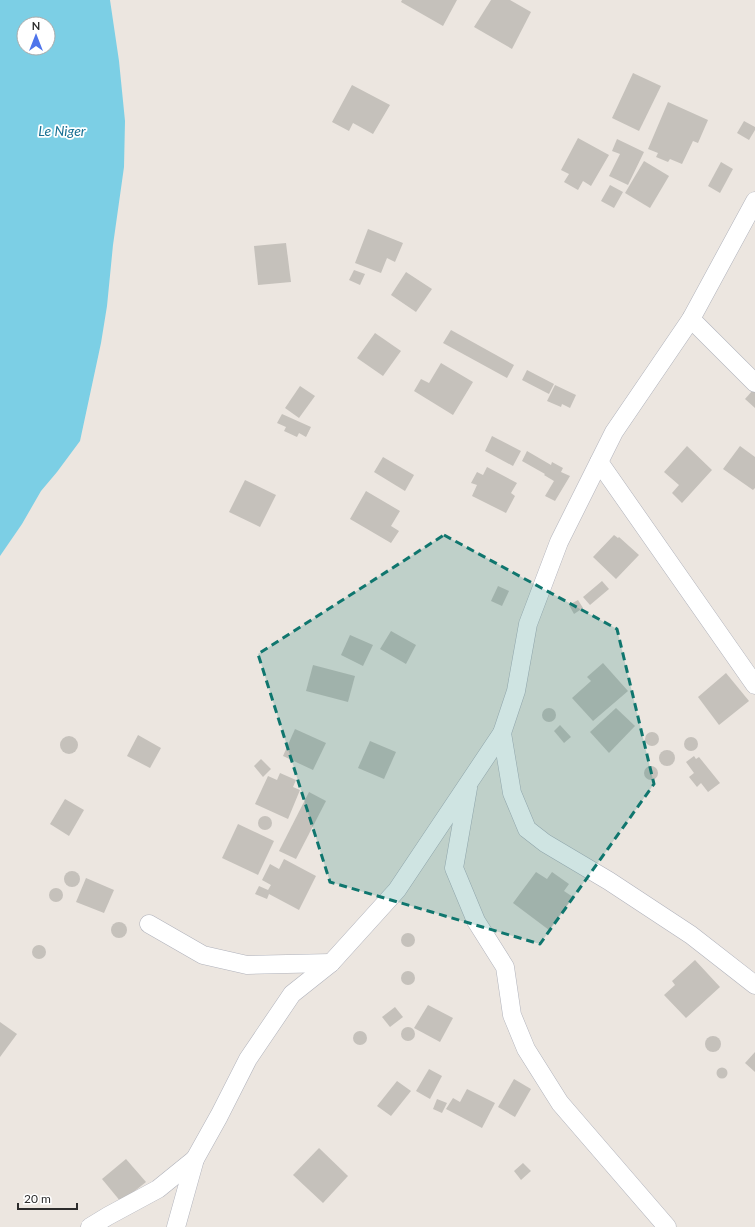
<svg xmlns="http://www.w3.org/2000/svg" width="755" height="1227" font-family="Lato,sans-serif">
  <style>
    .water { fill: #7ccfe5; fill-rule: evenodd }
    .building { fill: #c5c1bb }
    .lines { fill: none; stroke-linecap: round; stroke-linejoin: round }
    .minor-casing { stroke: #b0b2bb; stroke-width: 19 }
    .minor { stroke: #fff; stroke-width: 18 }
    .marked { fill: #0f766e; fill-opacity: 0.2; stroke: #0f766e; stroke-width: 3; stroke-dasharray: 8 5; stroke-linejoin: round }
    .labels { text-anchor: middle; dominant-baseline: central; stroke-width: 3.5; stroke-linejoin: round; paint-order: stroke }
    .water-label { font-size: 14px; font-style: italic; fill: #197093; stroke: #fff }
  </style>
  <rect width="100%" height="100%" fill="#ece6e0"/>
  <path class="water" d="M0,0h110l9,61 6,60 -1,46 -11,78 -6,61 -6,37 -21,98 -23,31 -16,19 -19,33 -22,32zM24,24h24v24h-24z"/>
  <g class="building">
    <polygon points="402,0 457,0 443,26 401,2"/>
    <polygon points="491,0 510,0 531,12 512,49 474,27"/>
    <polygon points="633,73 661,86 639,131 612,118"/>
    <polygon points="352,85 390,105 373,134 353,123 349,131 332,122"/>
    <polygon points="668,102 708,120 698,143 693,141 682,164 670,159 668,162 656,157 658,153 648,149"/>
    <polygon points="744,121 755,127 755,130 749,140 737,133"/>
    <polygon points="578,138 609,155 591,186 583,181 578,190 564,182 569,174 561,170"/>
    <polygon points="617,139 644,152 628,185 609,176 620,154 612,151"/>
    <polygon points="644,161 669,176 650,208 625,193"/>
    <polygon points="721,162 733,169 720,193 708,186"/>
    <polygon points="610,185 623,192 614,208 601,201"/>
    <polygon points="368,229 403,243 395,262 387,258 381,273 355,263"/>
    <polygon points="286,243 291,282 258,285 254,246"/>
    <polygon points="354,270 365,274 360,285 349,280"/>
    <polygon points="406,272 432,289 416,312 391,295"/>
    <polygon points="451,330 514,365 507,378 443,343"/>
    <polygon points="375,333 401,351 383,376 357,358"/>
    <polygon points="441,363 473,382 453,415 414,391 421,379 429,383"/>
    <polygon points="527,370 554,384 549,394 522,380"/>
    <polygon points="555,385 576,395 570,408 562,404 561,407 547,401"/>
    <polygon points="300,386 315,396 299,418 285,408"/>
    <polygon points="753,390 755,392 755,408 745,399"/>
    <polygon points="282,414 311,427 306,437 299,433 297,437 284,431 286,427 277,423"/>
    <polygon points="492,436 521,451 513,466 485,451"/>
    <polygon points="687,446 712,470 682,503 672,493 679,485 664,472"/>
    <polygon points="740,446 755,457 755,488 753,490 723,469"/>
    <polygon points="527,451 551,465 552,462 563,468 561,472 570,476 555,501 545,496 554,481 544,475 545,474 522,461"/>
    <polygon points="383,457 414,475 405,491 374,472"/>
    <polygon points="487,467 517,483 511,493 515,496 506,513 472,496 477,485 471,483 477,472 483,475"/>
    <polygon points="245,480 276,495 260,527 229,512"/>
    <polygon points="366,491 400,511 391,526 399,531 391,543 350,519"/>
    <polygon points="614,535 618,538 619,537 639,555 616,579 593,557"/>
    <polygon points="602,581 609,589 590,605 583,597"/>
    <polygon points="498,586 509,591 502,606 491,601"/>
    <polygon points="578,600 583,608 574,614 569,605"/>
    <polygon points="391,631 416,645 406,664 380,649"/>
    <polygon points="350,635 373,645 363,666 341,655"/>
    <polygon points="603,663 628,691 593,721 572,698 591,681 587,677"/>
    <polygon points="313,665 355,676 348,702 306,691"/>
    <polygon points="726,673 749,701 719,725 698,697"/>
    <circle cx="549" cy="715" r="7"/>
    <polygon points="616,708 635,726 609,753 590,732"/>
    <polygon points="560,725 571,737 564,743 554,731"/>
    <polygon points="295,729 326,743 313,770 283,756"/>
    <circle cx="652" cy="739" r="7"/>
    <polygon points="138,735 161,748 150,768 127,756"/>
    <circle cx="69" cy="745" r="9"/>
    <circle cx="691" cy="744" r="7"/>
    <polygon points="370,741 396,752 384,779 358,768"/>
    <circle cx="667" cy="758" r="8"/>
    <polygon points="694,756 696,759 699,757 720,783 708,792 701,783 697,787 689,777 694,773 686,762"/>
    <polygon points="261,759 271,769 263,777 254,766"/>
    <circle cx="651" cy="773" r="7"/>
    <polygon points="280,773 296,780 293,787 300,790 288,819 255,804 268,776 277,780"/>
    <polygon points="309,792 326,801 296,859 279,851"/>
    <polygon points="65,799 84,810 69,836 50,824"/>
    <circle cx="265" cy="823" r="7"/>
    <polygon points="238,824 274,841 258,875 222,858"/>
    <polygon points="284,859 316,876 299,910 269,894 267,899 255,894 259,886 268,890 271,885 262,880 270,864 279,869"/>
    <circle cx="72" cy="879" r="8"/>
    <polygon points="536,872 547,879 552,872 569,884 564,891 573,897 549,930 513,903"/>
    <polygon points="86,878 114,890 104,913 76,902"/>
    <circle cx="56" cy="895" r="7"/>
    <circle cx="119" cy="930" r="8"/>
    <circle cx="408" cy="940" r="7"/>
    <circle cx="39" cy="952" r="7"/>
    <polygon points="695,960 720,987 686,1018 664,995 675,985 672,981"/>
    <circle cx="408" cy="978" r="7"/>
    <polygon points="428,1005 453,1018 440,1042 414,1028"/>
    <polygon points="395,1007 403,1017 390,1027 382,1017"/>
    <polygon points="0,1022 17,1034 0,1057"/>
    <circle cx="408" cy="1034" r="7"/>
    <circle cx="360" cy="1038" r="7"/>
    <circle cx="713" cy="1044" r="8"/>
    <polygon points="755,1052 755,1072 745,1063"/>
    <circle cx="722" cy="1073" r="5.5"/>
    <polygon points="429,1069 442,1076 430,1099 416,1091"/>
    <polygon points="514,1079 531,1089 515,1117 498,1107"/>
    <polygon points="397,1081 411,1091 391,1116 377,1106"/>
    <polygon points="467,1089 495,1103 482,1128 446,1109 453,1098 460,1102"/>
    <polygon points="437,1099 447,1103 442,1113 433,1109"/>
    <polygon points="319,1148 348,1176 323,1203 293,1175"/>
    <polygon points="126,1159 146,1182 121,1202 102,1179"/>
    <polygon points="523,1163 531,1171 521,1180 514,1171"/>
  </g>
  <g class="lines">
    <g class="minor-casing">
      <g id="minor">
        <polyline points="691,319 755,383"/>
        <polyline points="599,462 755,685"/>
        <polyline points="502,733 512,793 527,829 545,843 609,881 691,935 755,985"/>
        <polyline points="468,788 454,868 476,921 505,967 512,1015 526,1049 560,1103 667,1227"/>
        <polyline points="149,924 203,955 247,965 331,963"/>
        <polyline points="90,1227 108,1216 158,1189 195,1159"/>
        <polyline points="176,1227 195,1159 219,1116 248,1059 292,994 331,963 397,890 502,733 516,691 528,624 559,542 614,432 691,319 755,201"/>
      </g>
    </g>
    <use href="#minor" class="minor"/>
  </g>
  <path class="marked" d="M444,535l173,94 37,155 -114,160 -210,-62 -72,-228z"/>
  <g class="labels">
    <g class="water-label">
      <text x="62" y="130">Le Niger</text>
    </g>
  </g>
  <g transform="translate(36 36)"><circle r="19" fill="#ffffff" stroke="#ababab"/>
  <path d="M0-3L7 15L0 10L-7 15Z" fill="#4e74eb"/>
  <text y="-6" font-size="11" font-weight="bold" text-anchor="middle" fill="#2c2c2c">N</text>
  </g>
  <path d="M18 1203v6h59v-6" fill="none" stroke="#2c2c2c" stroke-width="2"/>
  <text x="24" y="1203" font-size="12" fill="#2c2c2c" stroke="#ffffff" stroke-width="3" paint-order="stroke">20 m</text>
</svg>
